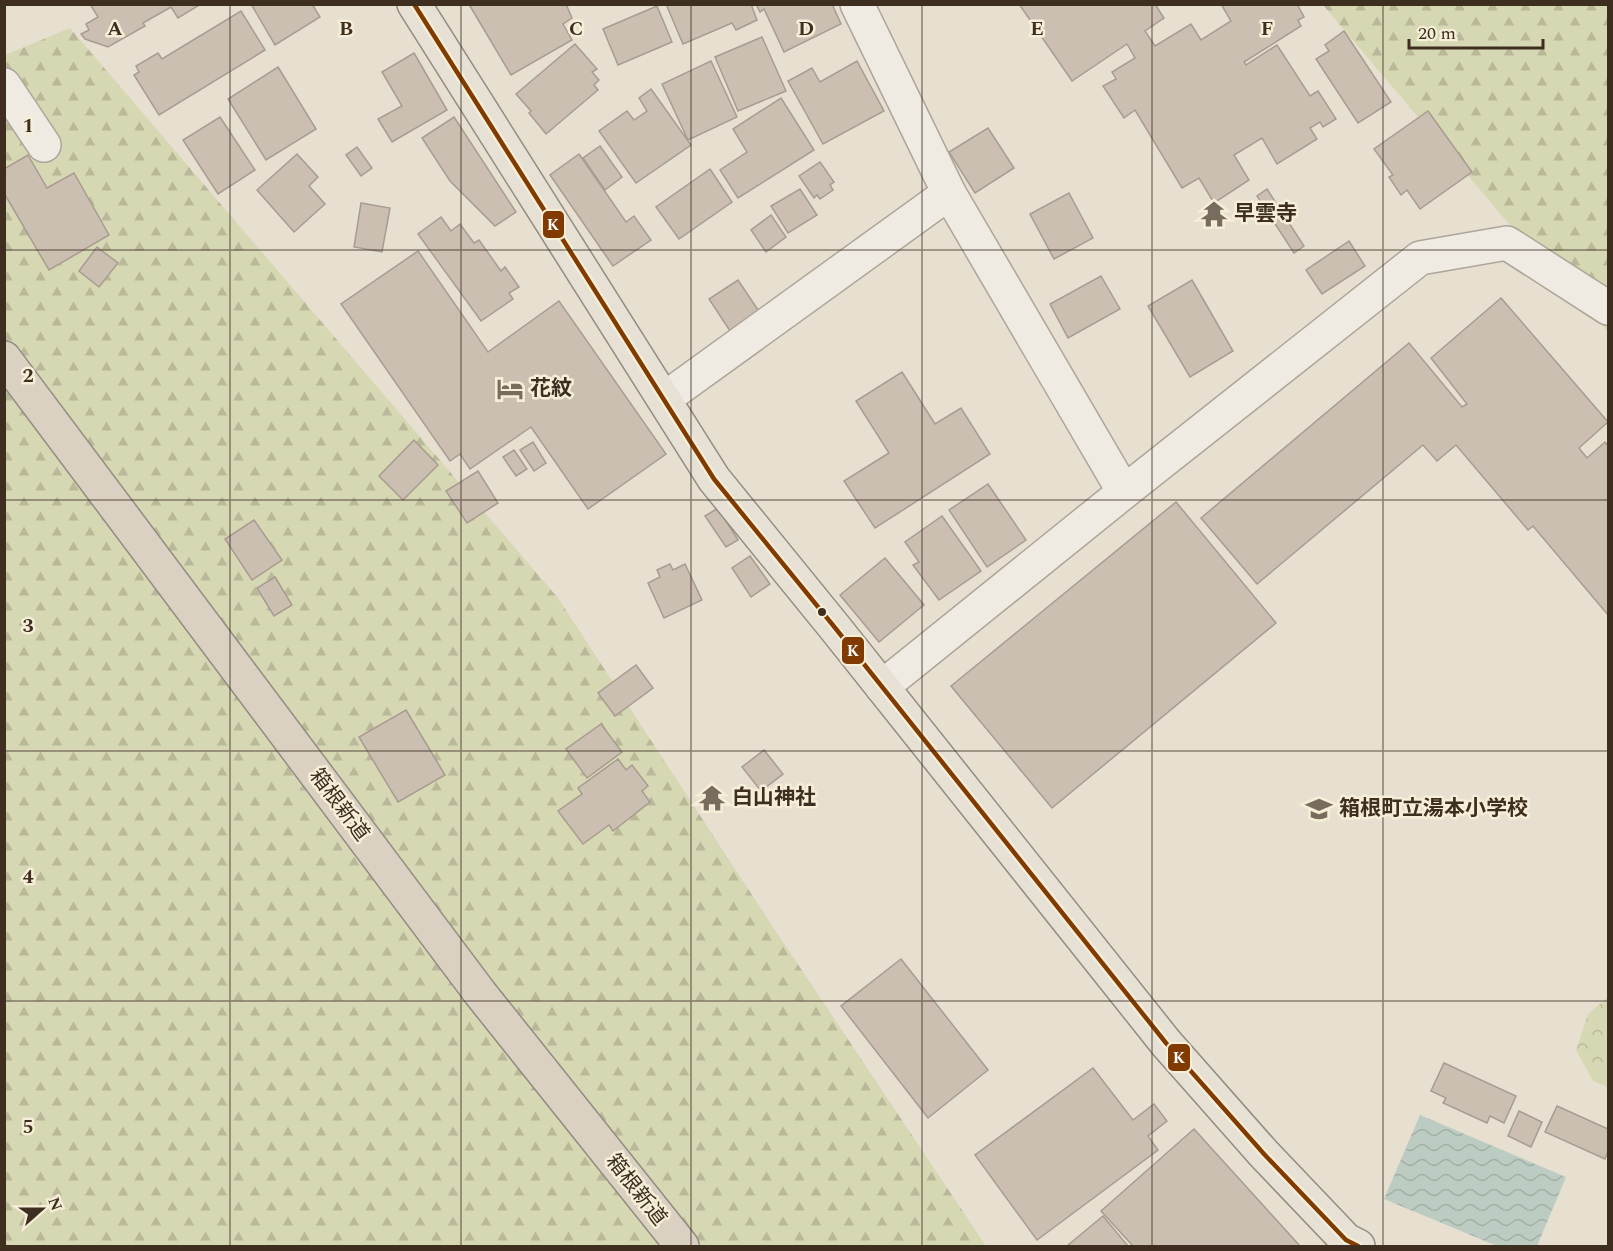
<svg xmlns="http://www.w3.org/2000/svg" width="1613" height="1251" font-family="Spectral,'Noto Sans JP',serif">
  <style>
    .forest { fill: url(#forest-firs) }
    .park { fill: url(#park-crowns) }
    .water { fill: url(#water-waves) }
    .building { fill: #cbbfb2; stroke: #a89c90; stroke-width: 1.5 }
    .lines { fill: none; stroke-linecap: round; stroke-linejoin: round }
    .minor-casing { stroke: #ada599; stroke-width: 36 }
    .major-casing { stroke: #928b80; stroke-width: 36 }
    .highway-casing { stroke: #928b80; stroke-width: 36 }
    .minor { stroke: #efebe3; stroke-width: 33 }
    .major { stroke: #e6e1d4; stroke-width: 33 }
    .highway { stroke: #dad1c2; stroke-width: 33 }
    .bus-1-casing { stroke: #f7eed8; stroke-width: 9 }
    .bus-1 { stroke: #813b00; stroke-width: 4.5 }
    .grid { fill: none; stroke: #3d2e20; stroke-width: 1.5; stroke-opacity: 0.55 }
    .bus-dot { fill: #3d2e20; stroke: #f7eed8; stroke-width: 2 }
    .labels { text-anchor: middle; dominant-baseline: central; stroke-width: 5; stroke-linejoin: round; paint-order: stroke }
    .poi-label { font-size: 21px; font-weight: bold; fill: #3d2e20; stroke: #f7eed8; text-anchor: start }
    .street-label { font-size: 21px; fill: #3d2e20; stroke: #f7eed8 }
    .grid-label { font-size: 20px; text-anchor: middle; font-weight: bold; fill: #3d2e20; stroke: #f7eed8; stroke-width: 5; stroke-linejoin: round; paint-order: stroke }
    .line-badge { stroke: #f7eed8; stroke-width: 2 }
    .badge-label { font-size: 16px; text-anchor: middle; font-weight: bold; fill: #fff }
  </style>
  <defs>
    <pattern id="forest-firs" width="22" height="20" patternUnits="userSpaceOnUse" patternTransform="scale(1.5)"><rect width="22" height="20" fill="#d6d7b3"/><path d="M5 1l3.5 6h-7zM16 11l3.5 6h-7z" fill="#b9b99a"/></pattern>
    <pattern id="park-crowns" width="20" height="18" patternUnits="userSpaceOnUse" patternTransform="scale(1.5)"><rect width="20" height="18" fill="#d6d7b3"/><path d="M2 6a3 3 0 1 1 6 0M12 15a3 3 0 1 1 6 0" fill="none" stroke="#b9b99a"/></pattern>
    <pattern id="water-waves" width="16" height="10" patternUnits="userSpaceOnUse" patternTransform="scale(1.5)"><rect width="16" height="10" fill="#bcccc2"/><path d="M0 5q4-4 8 0t8 0" fill="none" stroke="#a2b0a6"/></pattern>
  </defs>
  <rect width="100%" height="100%" fill="#e7e0d1"/>
  <g class="forest">
    <polygon points="1323,5 1608,5 1608,332 1503,217"/>
    <polygon points="70,28 558,598 771,924 986,1246 5,1246 5,55"/>
  </g>
  <polygon class="park" points="1608,997 1608,1087 1593,1081 1576,1050 1588,1014"/>
  <polygon class="water" points="1420,1115 1566,1177 1537,1246 1497,1246 1384,1199"/>
  <g class="building">
    <polygon points="90,4 201,4 178,18 171,7 143,23 145,26 108,47 85,39 81,34 89,30 86,24 98,17"/>
    <polygon points="251,4 312,4 320,17 275,45"/>
    <polygon points="472,4 566,4 572,18 563,24 572,40 511,75 470,6"/>
    <polygon points="666,4 751,4 757,20 736,30 732,23 683,44"/>
    <polygon points="756,4 832,4 841,24 784,52 764,9 760,12"/>
    <polygon points="1019,4 1155,4 1164,18 1145,31 1155,46 1191,24 1201,40 1231,21 1221,4 1297,4 1304,17 1298,20 1301,26 1244,62 1246,65 1277,45 1310,96 1318,91 1336,119 1323,127 1320,122 1310,128 1317,139 1277,164 1262,138 1234,155 1249,180 1214,203 1199,178 1182,188 1135,110 1124,118 1103,86 1116,79 1112,72 1135,58 1127,44 1072,81"/>
    <polygon points="657,6 672,42 618,65 603,29"/>
    <polygon points="241,11 265,50 159,115 134,75 139,72 136,66 158,53 162,59"/>
    <polygon points="1344,31 1391,102 1358,123 1316,59 1329,51 1325,45"/>
    <polygon points="762,37 786,91 738,111 715,57"/>
    <polygon points="575,44 597,69 592,72 599,80 594,85 598,90 546,134 529,113 531,111 516,94"/>
    <polygon points="414,53 447,110 392,142 378,119 402,106 382,72"/>
    <polygon points="711,61 737,117 688,140 662,84"/>
    <polygon points="857,61 884,111 823,144 788,81 812,68 820,82"/>
    <polygon points="278,67 316,129 266,160 228,99"/>
    <polygon points="651,89 691,145 636,183 599,131 627,111 634,120 647,111 639,98"/>
    <polygon points="781,98 814,150 738,198 720,170 747,152 733,129"/>
    <polygon points="1428,111 1472,172 1420,209 1407,190 1401,195 1389,177 1393,175 1374,149"/>
    <polygon points="220,117 255,170 218,194 183,140"/>
    <polygon points="454,117 516,212 495,226 450,181 422,138"/>
    <polygon points="988,128 1014,168 975,193 949,152"/>
    <polygon points="600,146 622,177 605,190 583,158"/>
    <polygon points="357,147 372,168 361,176 346,155"/>
    <polygon points="297,154 318,177 309,186 325,204 294,232 257,190"/>
    <polygon points="579,154 626,222 634,216 651,240 613,266 550,175"/>
    <polygon points="28,155 47,188 74,173 109,235 49,270 4,193 4,169"/>
    <polygon points="820,162 834,182 830,185 833,190 820,199 817,195 814,198 799,176"/>
    <polygon points="710,169 732,202 679,239 656,207"/>
    <polygon points="800,189 817,215 788,233 771,206"/>
    <polygon points="1267,189 1304,246 1294,253 1257,196"/>
    <polygon points="1069,193 1093,238 1054,259 1030,214"/>
    <polygon points="361,203 390,208 382,252 354,247"/>
    <polygon points="771,215 786,237 766,252 751,230"/>
    <polygon points="441,217 451,231 460,224 474,243 479,240 501,271 505,267 519,287 509,293 513,299 481,321 418,234"/>
    <polygon points="1349,241 1365,266 1322,294 1306,270"/>
    <polygon points="97,247 118,263 99,287 79,271"/>
    <polygon points="418,251 488,352 559,301 666,454 588,509 531,427 470,469 460,454 450,461 341,304"/>
    <polygon points="1101,276 1120,309 1068,338 1050,304"/>
    <polygon points="738,280 760,313 736,340 709,299"/>
    <polygon points="1192,280 1233,351 1190,377 1148,306"/>
    <polygon points="1501,298 1608,422 1579,448 1587,458 1605,442 1608,446 1608,615 1533,526 1528,530 1456,445 1437,461 1423,445 1257,584 1201,518 1409,343 1462,407 1467,404 1431,358"/>
    <polygon points="902,372 935,424 961,408 990,454 875,528 844,481 889,453 856,401"/>
    <polygon points="414,440 438,465 403,500 379,476"/>
    <polygon points="533,442 546,463 534,471 520,450"/>
    <polygon points="514,450 527,469 516,476 503,457"/>
    <polygon points="478,471 498,503 467,523 446,491"/>
    <polygon points="988,484 1026,540 987,567 949,510"/>
    <polygon points="1176,502 1276,623 1052,808 951,686"/>
    <polygon points="718,508 738,540 726,547 705,516"/>
    <polygon points="942,516 981,571 939,600 913,565 919,562 905,542"/>
    <polygon points="254,520 282,560 252,580 225,539"/>
    <polygon points="750,556 770,584 751,597 732,568"/>
    <polygon points="885,558 924,605 879,642 840,595"/>
    <polygon points="670,564 673,570 685,564 702,600 664,618 648,583 660,577 657,570"/>
    <polygon points="275,577 292,605 274,616 257,588"/>
    <polygon points="636,665 653,688 615,716 598,693"/>
    <polygon points="406,710 445,775 398,802 359,737"/>
    <polygon points="601,724 622,752 587,778 566,749"/>
    <polygon points="764,750 783,774 761,791 742,767"/>
    <polygon points="618,759 626,770 632,765 648,786 642,791 650,802 613,831 609,825 583,844 558,811 582,794 578,788"/>
    <polygon points="901,959 988,1070 928,1118 841,1006"/>
    <polygon points="1444,1063 1516,1096 1504,1123 1490,1116 1487,1123 1443,1103 1446,1098 1431,1091"/>
    <polygon points="1093,1068 1133,1120 1154,1104 1167,1121 1148,1136 1158,1150 1037,1240 975,1155"/>
    <polygon points="1557,1106 1608,1129 1608,1151 1605,1159 1545,1132"/>
    <polygon points="1519,1111 1542,1122 1531,1147 1508,1136"/>
    <polygon points="1194,1129 1300,1246 1133,1246 1101,1211"/>
    <polygon points="1103,1216 1128,1246 1067,1246"/>
  </g>
  <g class="lines">
    <g class="minor-casing">
      <g id="minor">
        <polyline points="857,4 949,193 1124,492"/>
        <polyline points="4,85 44,145"/>
        <polyline points="664,399 949,193"/>
        <polyline points="882,687 1124,492 1420,258 1507,243 1608,308"/>
      </g>
    </g>
    <g class="major-casing">
      <polyline id="major" points="414,4 714,479 836,629 1166,1043 1264,1154 1346,1240 1358,1246"/>
    </g>
    <g class="highway-casing">
      <polyline id="highway" points="4,358 480,993 682,1246"/>
    </g>
    <use href="#minor" class="minor"/>
    <use href="#major" class="major"/>
    <use href="#highway" class="highway"/>
    <g class="bus-1-casing">
      <polyline id="bus-1" points="414,4 714,479 836,629 1166,1043 1264,1154 1346,1240 1358,1246"/>
    </g>
    <use href="#bus-1" class="bus-1"/>
  </g>
  <path class="grid" d="M230,4v1242M461,4v1242M691,4v1242M922,4v1242M1152,4v1242M1383,4v1242M4,250h1604M4,500h1604M4,751h1604M4,1001h1604"/>
  <defs>
    <g id="temple-bare" transform="scale(2.07)"><path d="M0-6L5-2H3V0L6.5 2.5H4V6H1.5V3h-3V6H-4V2.5H-6.5L-3 0V-2H-5Z" fill="#786c5e" stroke="#f7eed8" stroke-width="2.5" paint-order="stroke"/></g>
    <g id="hotel-bare" transform="scale(2.07)"><path d="M-6-4.5h1.5V1H6V5H4.5V3h-9V5H-6ZM-4 0a1.8 1.8 0 1 1 3.6 0ZM.5 0V-2.5h3Q6-2.5 6 0Z" fill="#786c5e" stroke="#f7eed8" stroke-width="2.5" paint-order="stroke"/></g>
    <g id="school-bare" transform="scale(2.07)"><path d="M0-5L7-2L0 1L-7-2ZM-4 1L0 2.5L4 1V4Q0 6-4 4Z" fill="#786c5e" stroke="#f7eed8" stroke-width="2.5" paint-order="stroke"/></g>
  </defs>
  <g fill-rule="evenodd">
    <use href="#temple-bare" x="1214" y="214"/>
    <use href="#hotel-bare" x="510" y="389"/>
    <use href="#temple-bare" x="712" y="798"/>
    <use href="#school-bare" x="1319" y="809"/>
  </g>
  <circle class="bus-dot" cx="822" cy="612" r="5"/>
  <g class="labels">
    <g class="poi-label">
      <text x="1234" y="214">早雲寺</text>
      <text x="530" y="389">花紋</text>
      <text x="732" y="798">白山神社</text>
      <text x="1339" y="809">箱根町立湯本小学校</text>
    </g>
    <g class="street-label">
      <text transform="translate(339 805) rotate(53)">箱根新道</text>
      <text transform="translate(636 1190) rotate(52)">箱根新道</text>
    </g>
  </g>
  <g class="grid-label">
    <text x="115" y="35">A</text>
    <text x="346" y="35">B</text>
    <text x="576" y="35">C</text>
    <text x="806" y="35">D</text>
    <text x="1037" y="35">E</text>
    <text x="1267" y="35">F</text>
    <text x="28" y="132">1</text>
    <text x="28" y="382">2</text>
    <text x="28" y="632">3</text>
    <text x="28" y="883">4</text>
    <text x="28" y="1133">5</text>
  </g>
  <g class="line-badge">
    <rect x="542" y="210" width="23" height="29" rx="6" fill="#813b00"/>
    <rect x="841" y="636" width="24" height="29" rx="6" fill="#813b00"/>
    <rect x="1167" y="1043" width="24" height="29" rx="6" fill="#813b00"/>
  </g>
  <g class="badge-label">
    <text x="553" y="230">K</text>
    <text x="853" y="656">K</text>
    <text x="1179" y="1063">K</text>
  </g>
  <rect width="1613" height="1251" fill="none" stroke="#3d2e20" stroke-width="12"/>
  <g transform="translate(42 1209) rotate(69)" stroke="#f7eed8" stroke-width="4.5" paint-order="stroke">
  <path d="M0-4.5L10 22L0 15L-10 22Z" fill="#3d2e20"/>
  <text y="-9" font-size="16" font-weight="bold" text-anchor="middle" fill="#3d2e20">N</text>
  </g>
  <path d="M1409 39v9h134v-9" fill="none" stroke="#3d2e20" stroke-width="3"/>
  <text x="1418" y="39" font-size="18" fill="#3d2e20" stroke="#f7eed8" stroke-width="4.5" paint-order="stroke">20 m</text>
</svg>
